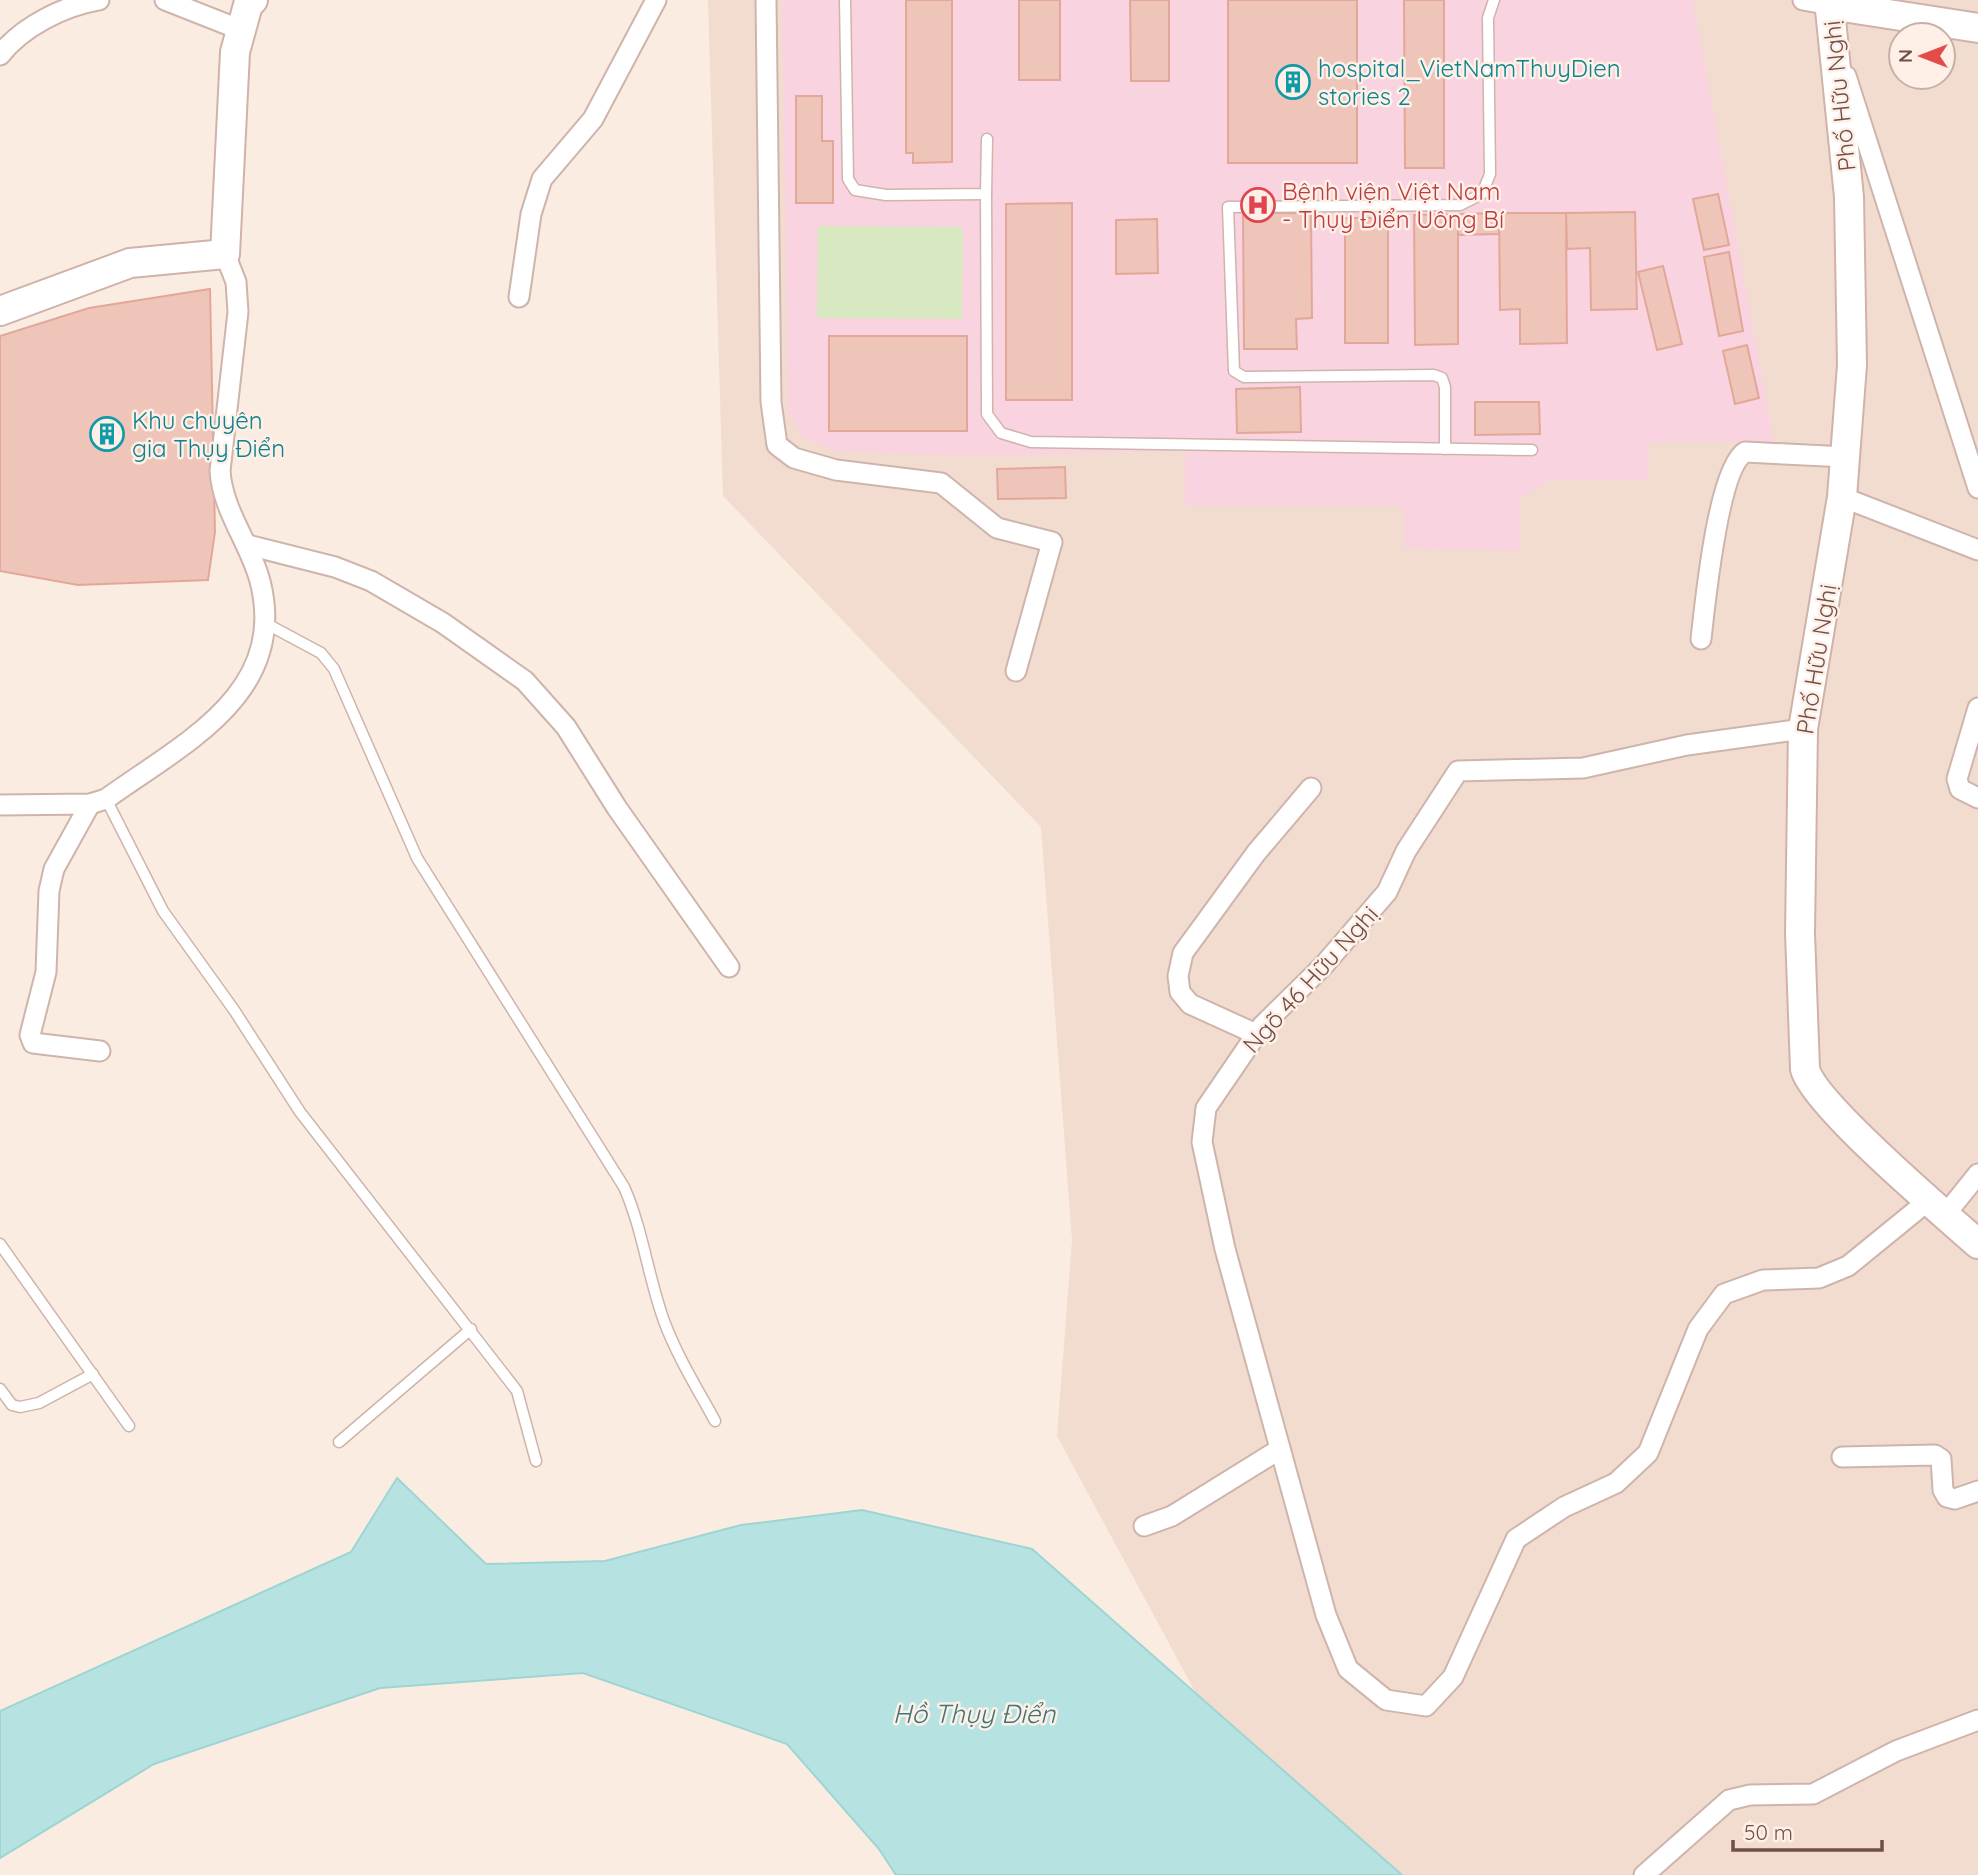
<svg xmlns="http://www.w3.org/2000/svg" width="1978" height="1875" font-family="Quicksand,sans-serif">
  <style>
    .residential { fill: #f2dcd0; fill-rule: evenodd }
    .medical { fill: #f9d4e0 }
    .green { fill: #d8e8c0 }
    .water { fill: #b6e3e1; stroke: #9dd5d3; stroke-width: 2 }
    .building { fill: #efc4b9; stroke: #e1a89a; stroke-width: 2 }
    .lines { fill: none; stroke-linecap: round; stroke-linejoin: round }
    .lane-casing { stroke: #ceb4ab; stroke-width: 13 }
    .street-casing { stroke: #ceb4ab; stroke-width: 23 }
    .secondary-casing { stroke: #d0b2a8; stroke-width: 32 }
    .lane { stroke: #fff; stroke-width: 10 }
    .street { stroke: #fff; stroke-width: 19 }
    .secondary { stroke: #fff; stroke-width: 28 }
    .labels { text-anchor: middle; dominant-baseline: central; stroke-width: 5; stroke-linejoin: round; paint-order: stroke }
    .culture-label { font-size: 24px; fill: #0d838f; stroke: #fef0e6; text-anchor: start }
    .street-label { font-size: 24px; fill: #714f49; stroke: #fef0e6 }
    .health-label { font-size: 24px; fill: #be3a42; stroke: #fef0e6; text-anchor: start }
    .water-label { font-size: 26px; font-style: italic; fill: #3e7675; stroke: #fef0e6 }
  </style>
  <rect width="100%" height="100%" fill="#fbece1"/>
  <path class="residential" d="M708,0h1270v1875h-684l-237,-439 15,-196 -31,-413 -318,-331zM1901,35h42v42h-42z"/>
  <polygon class="medical" points="782,0 1693,0 1774,442 1650,442 1647,480 1550,480 1519,500 1520,551 1404,548 1404,506 1185,506 1185,451 969,456 833,451 802,437 788,411"/>
  <polygon class="green" points="818,226 963,227 962,319 817,318"/>
  <polygon class="water" points="397,1478 486,1564 605,1561 741,1525 862,1510 1032,1549 1402,1875 896,1875 879,1849 787,1744 583,1673 380,1688 154,1764 0,1858 0,1711 351,1552"/>
  <g class="building">
    <polygon points="906,0 952,0 952,162 913,163 913,153 906,153"/>
    <rect x="1019" y="0" width="41" height="80"/>
    <polygon points="1130,0 1169,0 1169,81 1131,81"/>
    <rect x="1228" y="0" width="129" height="163"/>
    <polygon points="1404,0 1444,0 1444,168 1405,168"/>
    <polygon points="796,96 822,96 822,141 833,141 833,203 796,203"/>
    <polygon points="1718,194 1729,245 1704,250 1693,199"/>
    <polygon points="1072,203 1072,400 1006,400 1006,204"/>
    <polygon points="1635,212 1637,309 1591,310 1590,248 1567,249 1566,213"/>
    <polygon points="1243,213 1311,213 1312,318 1296,319 1297,349 1244,349"/>
    <polygon points="1499,213 1566,213 1567,343 1520,344 1520,309 1500,310"/>
    <polygon points="1499,213 1499,234 1458,235 1458,214"/>
    <polygon points="1458,214 1458,344 1415,345 1414,215"/>
    <rect x="1345" y="218" width="43" height="125"/>
    <polygon points="1157,219 1158,273 1116,274 1116,220"/>
    <polygon points="1729,252 1743,331 1719,336 1704,257"/>
    <polygon points="1663,266 1682,344 1657,350 1638,272"/>
    <polygon points="210,289 215,532 208,580 78,585 0,571 0,336 89,308"/>
    <rect x="829" y="336" width="138" height="95"/>
    <polygon points="1747,345 1759,398 1735,404 1723,351"/>
    <polygon points="1300,387 1301,432 1237,433 1236,389"/>
    <polygon points="1475,402 1539,402 1540,434 1475,435"/>
    <polygon points="1065,467 1066,498 998,499 997,469"/>
  </g>
  <g class="lines">
    <g class="lane-casing">
      <g id="lane">
        <polyline points="845,0 848,179 855,190 886,195 986,194 987,139"/>
        <polyline points="986,194 987,414 1001,433 1031,442 1532,450"/>
        <polyline points="1445,449 1445,387 1442,378 1434,375 1244,377 1234,371 1228,207 1460,205 1482,194 1490,174 1488,18 1494,0"/>
        <path d="M265,623l56,30 13,16 83,189 207,329c19,43 24,90 40,134 13,35 33,67 51,100"/>
        <polyline points="106,799 163,911 234,1010 300,1112 517,1391 536,1461"/>
        <polyline points="0,1244 129,1426"/>
        <polyline points="0,1389 12,1405 20,1407 39,1403 93,1374"/>
        <polyline points="339,1442 471,1329"/>
      </g>
    </g>
    <g class="street-casing">
      <g id="street">
        <polyline points="165,0 241,30"/>
        <polyline points="766,0 771,402 777,445 794,458 836,470 941,483 997,528 1052,542 1016,671"/>
        <polyline points="1803,0 1830,5"/>
        <path d="M0,55c23,-29 64,-49 99,-55"/>
        <polyline points="1846,76 1978,488"/>
        <polyline points="519,297 531,214 542,179 593,119 656,0"/>
        <polyline points="1842,497 1978,550"/>
        <polyline points="248,545 335,567 371,581 443,623 525,681 566,727 617,808 729,967"/>
        <path d="M1701,639c4,-35 17,-170 44,-187l101,5"/>
        <polyline points="1978,708 1957,779 1960,789 1978,798"/>
        <polyline points="1803,729 1687,745 1583,768 1458,771 1406,851 1387,892 1324,965 1262,1026 1206,1108 1202,1142 1225,1249 1326,1615 1348,1669 1386,1700 1426,1706 1453,1677 1516,1539 1564,1507 1616,1483 1648,1453 1698,1329 1724,1294 1763,1280 1819,1278 1848,1266 1929,1200"/>
        <polyline points="90,804 54,869 49,891 46,972 30,1035 33,1043 100,1051"/>
        <path d="M0,805l90,-1 16,-5c76,-55 183,-105 154,-218 -10,-38 -37,-69 -40,-110l18,-159 -2,-30 -11,-28"/>
        <polyline points="1256,1034 1190,1004 1180,992 1178,976 1183,953 1256,853 1311,788"/>
        <polyline points="1945,1215 1978,1174"/>
        <polyline points="1842,1457 1935,1455 1941,1459 1943,1490 1947,1497 1955,1499 1978,1491"/>
        <polyline points="1144,1526 1172,1516 1280,1449"/>
        <polyline points="1644,1875 1729,1800 1750,1795 1813,1794 1896,1751 1978,1720"/>
      </g>
    </g>
    <g class="secondary-casing">
      <g id="secondary">
        <path d="M1829,0l20,197 3,168 -10,132 -39,232 -3,204 5,136c9,35 139,145 173,175"/>
        <polyline points="1830,5 1978,28"/>
        <polyline points="0,311 130,263 225,254 235,52 248,5 253,0"/>
      </g>
    </g>
    <use href="#lane" class="lane"/>
    <use href="#street" class="street"/>
    <use href="#secondary" class="secondary"/>
  </g>
  <defs>
    <g id="building-ring" transform="scale(1.75)"><circle r="9.5" fill="#fef0e6" stroke="#0f9aa8" stroke-width="1.5"/><path d="M-4-6H4V6H1V3H-1V6H-4ZM-2.5-4.3h1.7v1.8h-1.7ZM.8-4.3h1.7v1.8H.8ZM-2.5-1h1.7V.8h-1.7ZM.8-1h1.7V.8H.8Z" fill="#0f9aa8"/></g>
    <g id="hospital-ring" transform="scale(1.75)"><circle r="9.5" fill="#fef0e6" stroke="#e0444e" stroke-width="1.5"/><path d="M-5-5h3v3.5h4V-5h3V5h-3V1.5h-4V5h-3Z" fill="#e0444e"/></g>
  </defs>
  <g fill-rule="evenodd">
    <use href="#building-ring" x="1293" y="82"/>
    <use href="#hospital-ring" x="1258" y="205"/>
    <use href="#building-ring" x="107" y="434"/>
  </g>
  <g class="labels">
    <g class="culture-label">
      <text x="1318" y="68">hospital_VietNamThuyDien<tspan x="1318" dy="28">stories 2</tspan></text>
      <text x="132" y="420">Khu chuyên<tspan x="132" dy="28">gia Thụy Điển</tspan></text>
    </g>
    <g class="street-label">
      <text transform="translate(1839 96) rotate(-96)">Phố Hữu Nghị</text>
      <text transform="translate(1816 659) rotate(-81)">Phố Hữu Nghị</text>
      <text transform="translate(1310 979) rotate(-48)">Ngõ 46 Hữu Nghị</text>
    </g>
    <g class="health-label">
      <text x="1282" y="191">Bệnh viện Việt Nam<tspan x="1282" dy="28">- Thụy Điển Uông Bí</tspan></text>
    </g>
    <g class="water-label">
      <text x="974" y="1713">Hồ Thụy Điển</text>
    </g>
  </g>
  <g transform="translate(1922 56) rotate(270)"><circle r="33" fill="#fef0e6" stroke="#c6b0a7" stroke-width="2"/>
  <path d="M0-5L12 26L0 18L-12 26Z" fill="#e24d49"/>
  <text y="-10" font-size="19" font-weight="bold" text-anchor="middle" fill="#714f49">N</text>
  </g>
  <path d="M1733 1840v10h149v-10" fill="none" stroke="#714f49" stroke-width="3.5"/>
  <text x="1744" y="1840" font-size="21" fill="#714f49" stroke="#fef0e6" stroke-width="5" paint-order="stroke">50 m</text>
</svg>
